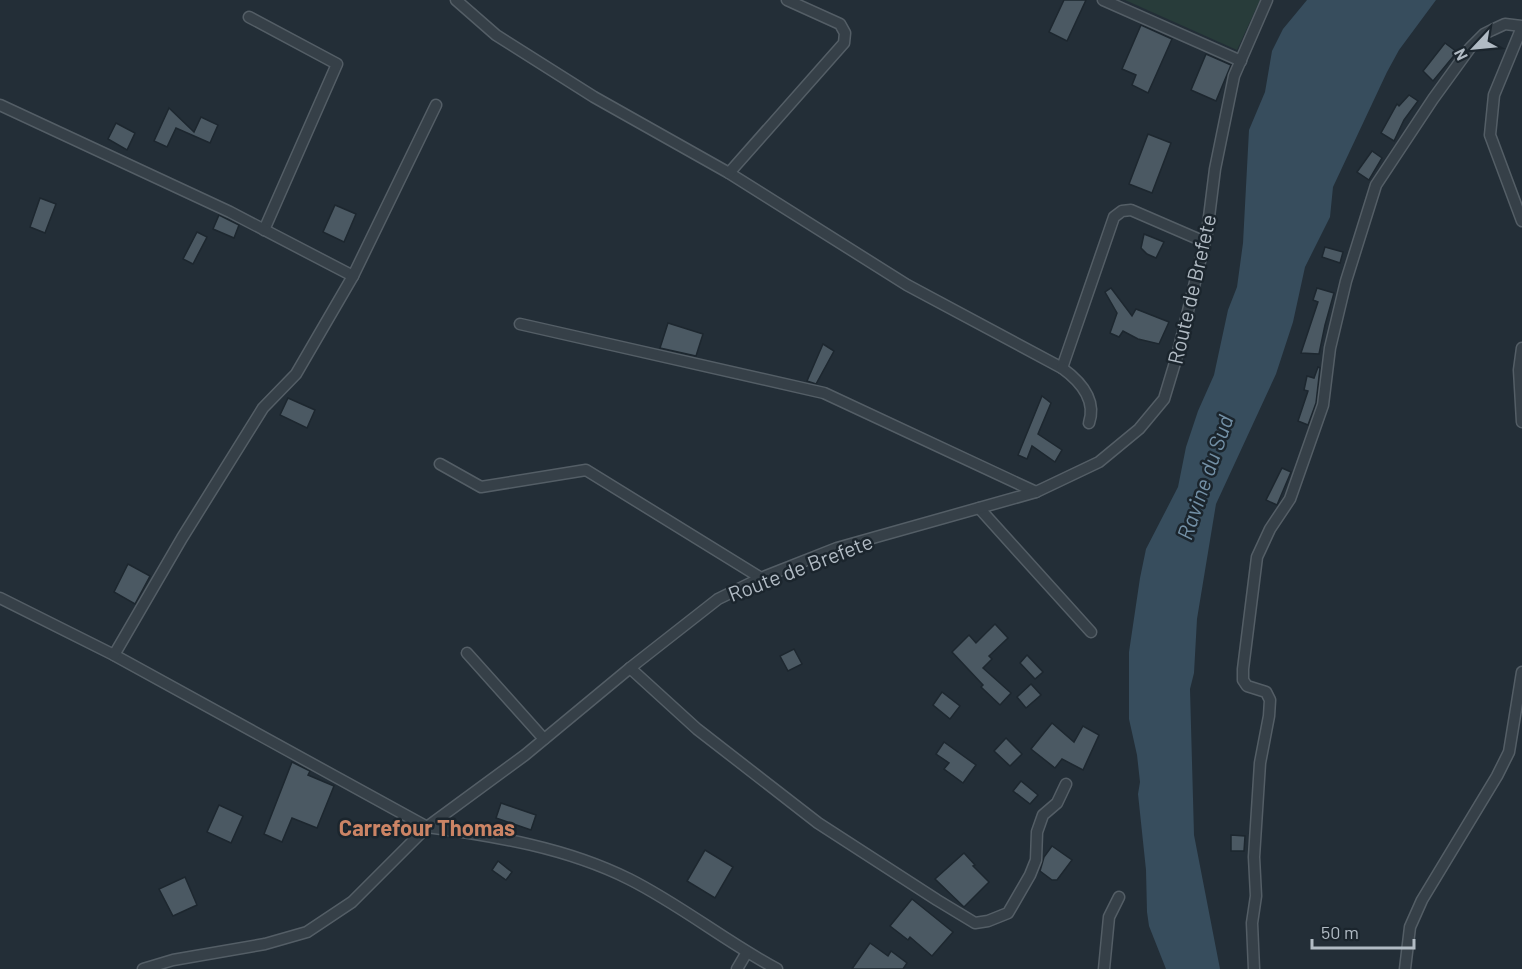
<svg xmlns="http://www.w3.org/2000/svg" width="1522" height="969" font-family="Barlow,sans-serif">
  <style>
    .green { fill: #283c3a }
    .water { fill: #374d5d }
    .building { fill: #4b5963; stroke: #1d272f; stroke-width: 1.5 }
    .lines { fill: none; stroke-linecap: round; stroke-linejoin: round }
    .minor-casing { stroke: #545e66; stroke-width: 13 }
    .minor { stroke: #364048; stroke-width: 10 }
    .labels { text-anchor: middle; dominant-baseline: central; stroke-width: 5; stroke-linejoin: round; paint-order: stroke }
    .street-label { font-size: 21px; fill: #b1bbc4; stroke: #1b252d }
    .water-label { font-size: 22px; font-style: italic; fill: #7390a6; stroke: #1b252d }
    .neighbourhood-label { font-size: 22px; font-weight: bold; fill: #cb8465; stroke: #1b252d }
  </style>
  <rect width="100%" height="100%" fill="#232e37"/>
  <polygon class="green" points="1125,0 1260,0 1237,50"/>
  <polygon class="water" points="1307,0 1436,0 1399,50 1387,72 1333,187 1330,217 1305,267 1293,322 1276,374 1216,504 1197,619 1194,673 1190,689 1194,835 1220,969 1166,969 1149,926 1147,912 1146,870 1138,794 1140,782 1137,755 1129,719 1129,652 1140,578 1146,549 1178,487 1186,447 1198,411 1214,375 1228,310 1237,287 1243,243 1249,130 1265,92 1272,51 1283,29"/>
  <g class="building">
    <polygon points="1064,0 1086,0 1067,41 1049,32"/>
    <polygon points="1141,25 1172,39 1148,93 1132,85 1136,75 1122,69"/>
    <polygon points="1445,43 1457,52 1433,81 1423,71"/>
    <polygon points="1206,54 1231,65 1216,101 1191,90"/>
    <polygon points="1409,95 1418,101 1404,120 1394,141 1381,133 1397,104 1399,106"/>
    <polygon points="169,108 194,132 201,117 218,125 210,143 176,128 167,147 154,141"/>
    <polygon points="116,123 135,133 127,150 108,139"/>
    <polygon points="1148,134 1171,143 1152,193 1129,184"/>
    <polygon points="1372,151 1382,158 1369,180 1357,172"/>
    <polygon points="40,198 56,204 45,233 30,227"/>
    <polygon points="335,205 356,214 344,242 323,232"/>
    <polygon points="219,215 239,225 234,238 213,229"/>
    <polygon points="197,232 207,237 193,264 183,259"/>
    <polygon points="1144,234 1164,242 1156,258 1147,254 1141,248"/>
    <polygon points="1325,247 1343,252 1340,263 1322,257"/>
    <polygon points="1111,288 1132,316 1136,309 1169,322 1159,344 1138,339 1123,331 1119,337 1110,333 1117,313 1105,292"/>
    <polygon points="1317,288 1334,293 1325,325 1319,354 1301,353 1318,302 1313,300"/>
    <polygon points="668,323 703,334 696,356 660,348"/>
    <polygon points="823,344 834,351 816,384 807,381"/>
    <polygon points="1318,367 1320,368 1316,403 1308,425 1298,421 1308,391 1304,390 1307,376 1314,378"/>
    <polygon points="1042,396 1051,403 1038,434 1062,450 1055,462 1032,446 1027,459 1018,455"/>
    <polygon points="288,398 315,410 307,428 280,415"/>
    <polygon points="1282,468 1291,472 1277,505 1266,500"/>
    <polygon points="128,564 150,576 135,604 114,592"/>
    <polygon points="995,624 1008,638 989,656 992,659 983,668 1011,693 1000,705 981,687 983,685 952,652 969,635 976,643"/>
    <polygon points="794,649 802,664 788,671 780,656"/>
    <polygon points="1027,655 1043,672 1035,679 1020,663"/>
    <polygon points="1031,684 1041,695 1026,708 1017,697"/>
    <polygon points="942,692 960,706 950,719 933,705"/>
    <polygon points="1052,723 1074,742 1083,726 1099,735 1083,770 1062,759 1055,768 1031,749"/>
    <polygon points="1006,738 1022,754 1010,766 994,751"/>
    <polygon points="944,742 976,765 963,783 944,769 949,763 936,754"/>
    <polygon points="292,762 310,771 308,775 334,786 317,828 292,818 282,842 264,834"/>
    <polygon points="1021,781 1038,795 1030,804 1013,791"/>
    <polygon points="501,803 536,815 531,830 496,818"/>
    <polygon points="219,805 243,816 231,843 207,832"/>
    <polygon points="1231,835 1245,836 1244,851 1231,851"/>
    <polygon points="1052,846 1072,860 1057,880 1052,880 1040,871 1044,857"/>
    <polygon points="705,850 733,867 715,898 687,881"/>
    <polygon points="964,853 975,865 973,866 989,882 964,907 935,879"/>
    <polygon points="498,861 512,872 506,880 492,870"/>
    <polygon points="185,877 197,905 173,916 159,889"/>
    <polygon points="912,899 953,932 932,956 910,937 908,940 890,926"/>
    <polygon points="870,943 888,956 891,951 907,963 903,969 852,969"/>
  </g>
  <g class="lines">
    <g class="minor-casing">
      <g id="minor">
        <polyline points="456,0 496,35 594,97 729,173 907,285 1062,368 1114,217 1122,211 1131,210 1205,242"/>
        <polyline points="1103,0 1241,61"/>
        <polyline points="249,17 337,64 264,230"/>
        <polyline points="1522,27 1494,95 1490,135 1522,221"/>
        <polyline points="0,105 230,212 353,276"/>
        <polyline points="729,173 844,43 845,33 840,24 787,0"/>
        <polyline points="520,324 824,393 1036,492"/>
        <polyline points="1522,348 1519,370 1522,422"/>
        <path d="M1062,368c18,13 35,31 27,55"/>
        <polyline points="440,464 481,487 586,470 761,578"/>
        <polyline points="979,508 1091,632"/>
        <path d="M0,598l114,57 313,172c69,9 140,21 202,52 52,26 97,63 148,90"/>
        <polyline points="467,653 544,739"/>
        <polyline points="114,655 182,538 263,408 296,374 353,276 436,105"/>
        <polyline points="630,668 697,729 818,823 937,900 975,923 988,921 1008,913 1030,875 1036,860 1037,832 1043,815 1057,803 1066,784"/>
        <polyline points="143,969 173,960 265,944 307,932 352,902 427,827 525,755 630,668 718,599 761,578 837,548 1036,492 1099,462 1139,429 1164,399 1177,356 1207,233 1215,169 1234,76 1267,0"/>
        <polyline points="737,969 747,952"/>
        <polyline points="1104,969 1109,917 1119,897"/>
        <polyline points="1254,969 1252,923 1256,896 1254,857 1260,763 1269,716 1270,700 1266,692 1247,686 1243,680 1243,669 1257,557 1270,529 1290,499 1323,405 1330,348 1346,281 1376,185 1433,99 1470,48 1484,34 1492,30 1505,24 1522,26"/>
        <polyline points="1405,969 1410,927 1422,900 1497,776 1509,752 1522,672"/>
      </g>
    </g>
    <use href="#minor" class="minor"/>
  </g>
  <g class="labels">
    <g class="street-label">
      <text transform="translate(1191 289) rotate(-77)">Route de Brefete</text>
      <text transform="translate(800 567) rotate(-21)">Route de Brefete</text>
    </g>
    <g class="water-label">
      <text transform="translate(1204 477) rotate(-71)">Ravine du Sud</text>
    </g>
    <g class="neighbourhood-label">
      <text x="427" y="827">Carrefour Thomas</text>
    </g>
  </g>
  <g transform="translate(1474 48) rotate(244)" stroke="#1b252d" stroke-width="4.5" paint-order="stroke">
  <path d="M0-4.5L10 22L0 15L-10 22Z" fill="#b1bbc4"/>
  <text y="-9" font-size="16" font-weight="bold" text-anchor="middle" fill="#b1bbc4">N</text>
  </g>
  <path d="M1312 939v9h102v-9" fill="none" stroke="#b1bbc4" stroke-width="3"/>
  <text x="1321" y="939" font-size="18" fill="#b1bbc4" stroke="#1b252d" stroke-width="4.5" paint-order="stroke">50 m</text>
</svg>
